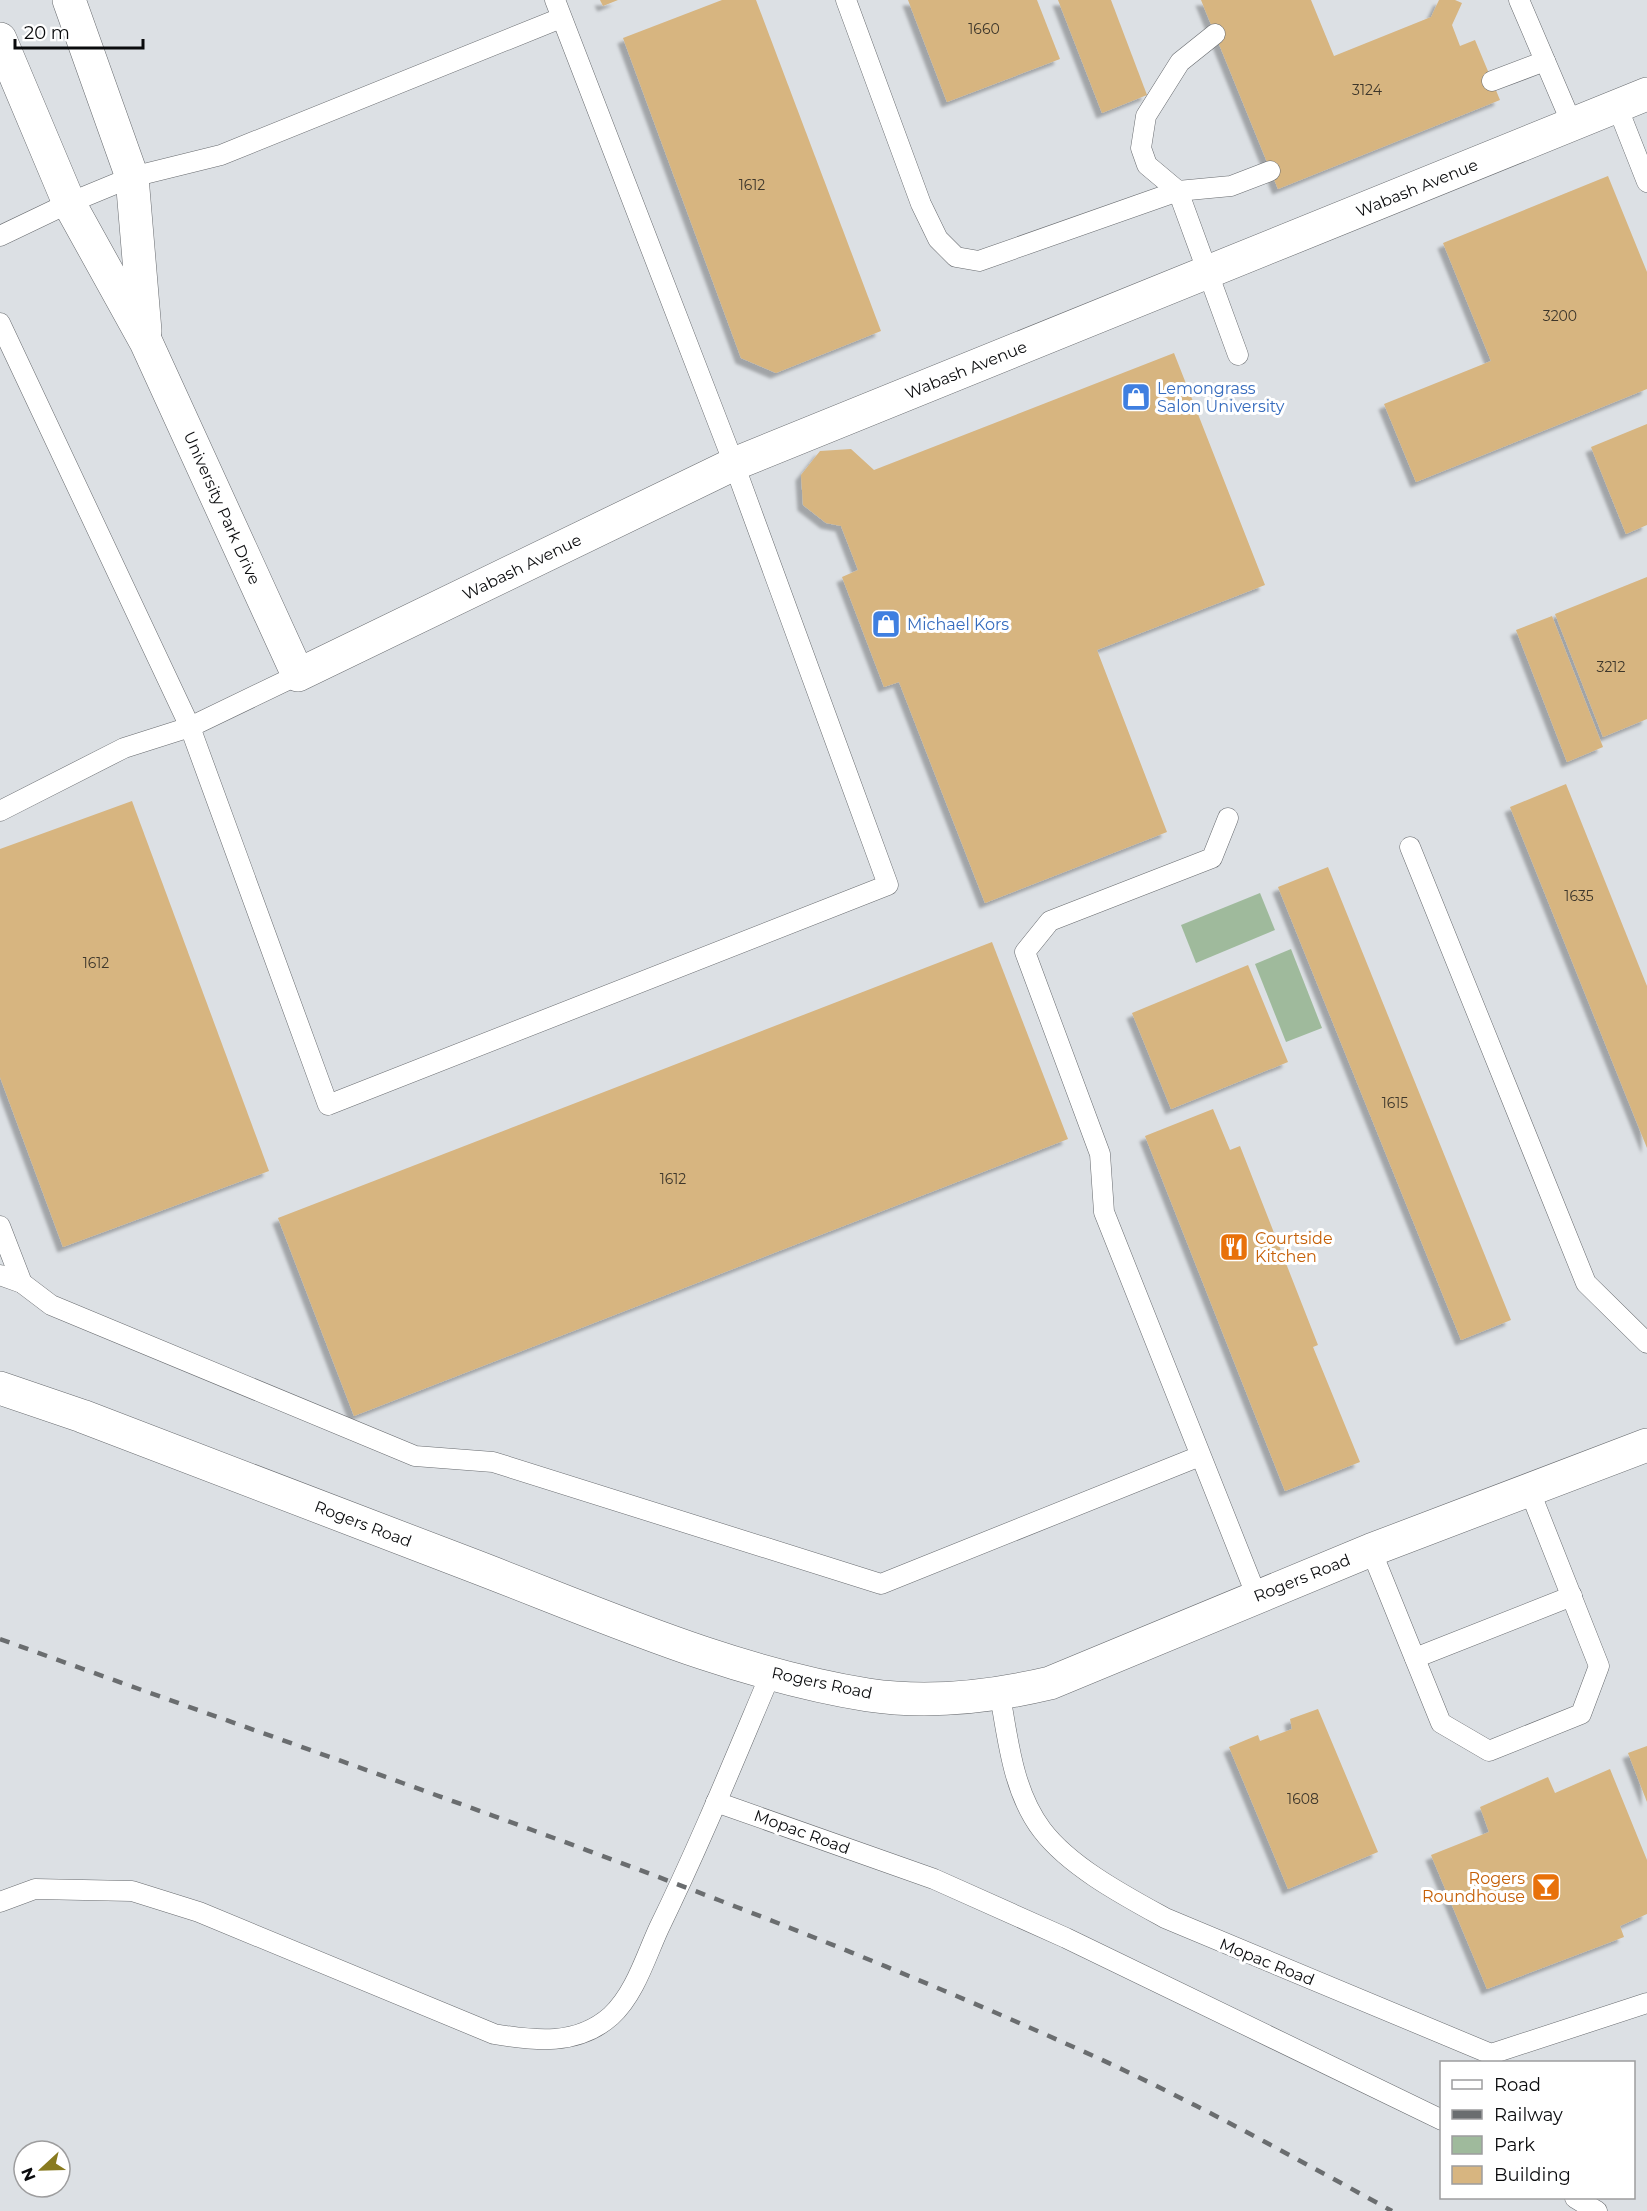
<svg xmlns="http://www.w3.org/2000/svg" width="1647" height="2211" font-family="Montserrat,sans-serif">
  <style>
    .green { fill: #9fba9c }
    .building { fill: #d7b580; filter: url(#shadow) }
    .lines { fill: none; stroke-linecap: round; stroke-linejoin: round }
    .lane-casing { stroke: #676a6e; stroke-width: 21 }
    .street-casing { stroke: #676a6e; stroke-width: 34 }
    .lane { stroke: #fff; stroke-width: 20 }
    .street { stroke: #fff; stroke-width: 33 }
    .rail { stroke: #6a6d6f; stroke-width: 4.5; stroke-dasharray: 10 10; stroke-linecap: butt }
    .labels { text-anchor: middle; dominant-baseline: central; stroke-width: 6; stroke-linejoin: round; paint-order: stroke }
    .number-label { font-size: 14px; fill: #3d362a }
    .street-label { font-size: 16px; fill: #0a0b0d; stroke: #fff }
    .shop-label { font-size: 16px; fill: #366cbe; stroke: #fff; text-anchor: start }
    .food-label { font-size: 16px; fill: #c56008; stroke: #fff; text-anchor: start }
  </style>
  <defs>
    <filter id="shadow"><feDropShadow dx="-5.5" dy="5.5" stdDeviation="1.5" flood-color="#0004"/></filter>
  </defs>
  <rect width="100%" height="100%" fill="#dce0e4"/>
  <g class="green">
    <polygon points="1260,893 1275,930 1196,963 1181,925"/>
    <polygon points="1291,949 1322,1028 1286,1042 1255,964"/>
  </g>
  <g class="building">
    <polygon points="600,0 618,0 603,6"/>
    <polygon points="722,0 756,0 881,331 776,373 741,358 623,38"/>
    <polygon points="908,0 1037,0 1060,59 947,102"/>
    <polygon points="1058,0 1111,0 1147,95 1102,113"/>
    <polygon points="1201,0 1311,0 1334,56 1431,17 1439,0 1455,0 1462,3 1452,25 1460,46 1475,40 1500,100 1278,189"/>
    <polygon points="1608,176 1647,272 1647,389 1416,482 1384,404 1491,361 1443,243"/>
    <polygon points="1174,353 1265,585 1097,650 1167,832 985,903 899,682 884,687 842,577 858,570 841,526 826,523 803,505 801,475 820,451 851,449 874,470"/>
    <polygon points="1647,424 1647,525 1626,534 1591,447"/>
    <polygon points="1647,577 1647,719 1603,737 1555,614"/>
    <polygon points="1552,616 1603,747 1567,762 1516,630"/>
    <polygon points="1566,784 1647,986 1647,1148 1510,807"/>
    <polygon points="132,801 269,1171 63,1247 0,1077 0,849"/>
    <polygon points="1328,867 1511,1320 1461,1340 1278,887"/>
    <polygon points="992,942 1068,1139 354,1416 278,1218"/>
    <polygon points="1248,965 1288,1062 1171,1109 1132,1013"/>
    <polygon points="1213,1109 1230,1150 1240,1146 1318,1345 1313,1347 1360,1462 1285,1491 1145,1136"/>
    <polygon points="1318,1709 1378,1852 1288,1889 1229,1747 1258,1735 1260,1741 1292,1729 1290,1719"/>
    <polygon points="1647,1746 1647,1802 1628,1753"/>
    <polygon points="1610,1769 1647,1860 1647,1914 1620,1926 1624,1937 1487,1989 1431,1855 1489,1832 1480,1807 1548,1777 1555,1793"/>
  </g>
  <g class="lines">
    <g class="lane-casing">
      <g id="lane">
        <polyline points="846,0 921,204 938,239 956,257 979,261 1178,191 1231,186 1270,171"/>
        <polyline points="1519,0 1572,124"/>
        <polyline points="1215,34 1180,62 1146,116 1141,148 1147,165 1178,191 1238,355"/>
        <polyline points="1492,81 1545,61"/>
        <polyline points="1617,106 1647,182"/>
        <polyline points="0,236 69,203 132,177 221,155 561,18"/>
        <polyline points="0,323 190,727 328,1105 888,885 734,464 555,0"/>
        <polyline points="0,811 124,748 190,727 298,675"/>
        <polyline points="1228,818 1212,858 1050,921 1025,952 1100,1154 1104,1212 1257,1597"/>
        <polyline points="1410,847 1586,1283 1647,1343"/>
        <polyline points="0,1226 22,1283"/>
        <polyline points="0,1275 22,1283 51,1305 415,1456 493,1462 881,1584 1200,1456"/>
        <polyline points="1371,1550 1441,1723 1489,1751 1581,1714 1599,1666 1529,1489"/>
        <polyline points="1415,1658 1572,1596"/>
        <path d="M1000,1695c8,45 13,97 42,135 28,37 83,66 123,88l326,136 156,-51"/>
        <polyline points="716,1802 934,1879 1066,1938 1442,2120"/>
        <path d="M0,1902l35,-13 97,2 67,21 295,122c41,7 83,12 117,-18 24,-22 35,-60 48,-88 41,-84 76,-170 112,-255"/>
        <polyline points="1575,2198 1597,2211"/>
      </g>
    </g>
    <g class="street-casing">
      <g id="street">
        <polyline points="69,0 132,177 145,331"/>
        <polyline points="0,39 69,203 146,342 298,675 734,464 1647,94"/>
        <path d="M0,1388l82,28c130,50 261,100 392,150 128,49 257,107 394,129 61,9 123,2 182,-12l321,-133 276,-105"/>
      </g>
    </g>
    <use href="#lane" class="lane"/>
    <use href="#street" class="street"/>
    <path class="rail" d="M0,1639c358,130 721,250 1069,406 111,49 217,108 323,166"/>
  </g>
  <defs>
    <g id="shop-square" transform="scale(1.5)"><rect x="-9" y="-9" width="18" height="18" rx="4" fill="#3f7fe0" stroke="#fff"/><path d="M-5-2.5h2.3a2.7 3.5 0 0 1 5.4 0H5L5.5 6h-11ZM-1.5-2.5h3a1.5 2.3 0 0 0-3 0Z" fill="#fff"/></g>
    <g id="restaurant-square" transform="scale(1.5)"><rect x="-9" y="-9" width="18" height="18" rx="4" fill="#e8710a" stroke="#fff"/><path d="M-5-6h1v4h1v-4h1v4h1v-4h1v5L-1.5 .5V6h-2V.5L-5-1ZM5-6V6H3V1.5H1.5Q1.5-4 5-6Z" fill="#fff"/></g>
    <g id="bar-square" transform="scale(1.5)"><rect x="-9" y="-9" width="18" height="18" rx="4" fill="#e8710a" stroke="#fff"/><path d="M-6-5H6L.8 .8V4.5H3.5V6h-7V4.5H-.8V.8Z" fill="#fff"/></g>
  </defs>
  <g fill-rule="evenodd">
    <use href="#shop-square" x="1136" y="397"/>
    <use href="#shop-square" x="886" y="624"/>
    <use href="#restaurant-square" x="1234" y="1247"/>
    <use href="#bar-square" x="1546" y="1887"/>
  </g>
  <g class="labels">
    <g class="number-label">
      <text x="984" y="29">1660</text>
      <text x="1367" y="90">3124</text>
      <text x="752" y="185">1612</text>
      <text x="1560" y="316">3200</text>
      <text x="1611" y="667">3212</text>
      <text x="1579" y="896">1635</text>
      <text x="96" y="963">1612</text>
      <text x="1395" y="1103">1615</text>
      <text x="673" y="1179">1612</text>
      <text x="1303" y="1799">1608</text>
    </g>
    <g class="street-label">
      <text transform="translate(1417 188) rotate(-22)">Wabash Avenue</text>
      <text transform="translate(966 370) rotate(-22)">Wabash Avenue</text>
      <text transform="translate(222 508) rotate(66)">University Park Drive</text>
      <text transform="translate(522 567) rotate(-26)">Wabash Avenue</text>
      <text transform="translate(363 1524) rotate(21)">Rogers Road</text>
      <text transform="translate(1302 1578) rotate(-22)">Rogers Road</text>
      <text transform="translate(822 1683) rotate(12)">Rogers Road</text>
      <text transform="translate(802 1832) rotate(20)">Mopac Road</text>
      <text transform="translate(1267 1962) rotate(22)">Mopac Road</text>
    </g>
    <g class="shop-label">
      <text x="1157" y="388">Lemongrass<tspan x="1157" dy="18">Salon University</tspan></text>
      <text x="907" y="624">Michael Kors</text>
    </g>
    <g class="food-label">
      <text x="1255" y="1238">Courtside<tspan x="1255" dy="18">Kitchen</tspan></text>
      <text x="1525" y="1878" text-anchor="end">Rogers<tspan x="1525" dy="18">Roundhouse</tspan></text>
    </g>
  </g>
  <rect x="1440" y="2061" width="195" height="138" fill="#ffffff" stroke="#9d9d9e" stroke-width="1.5"/>
  <rect x="1452" y="2080" width="30" height="9" fill="#ffffff" stroke="#9d9d9e" stroke-width="1.5"/>
  <text x="1494" y="2091" font-size="18" fill="#0a0b0d">Road</text>
  <rect x="1452" y="2110" width="30" height="9" fill="#6a6d6f" stroke="#9d9d9e" stroke-width="1.5"/>
  <text x="1494" y="2121" font-size="18" fill="#0a0b0d">Railway</text>
  <rect x="1452" y="2136" width="30" height="18" fill="#9fba9c" stroke="#9d9d9e" stroke-width="1.5"/>
  <text x="1494" y="2151" font-size="18" fill="#0a0b0d">Park</text>
  <rect x="1452" y="2166" width="30" height="18" fill="#d7b580" stroke="#9d9d9e" stroke-width="1.5"/>
  <text x="1494" y="2181" font-size="18" fill="#0a0b0d">Building</text>
  <g transform="translate(42 2169) rotate(248)"><circle r="28" fill="#ffffff" stroke="#9d9d9e" stroke-width="1.5"/>
  <path d="M0-4.5L10 22L0 15L-10 22Z" fill="#887a1f"/>
  <text y="-9" font-size="16" font-weight="bold" text-anchor="middle" fill="#0a0b0d">N</text>
  </g>
  <path d="M15 39v9h128v-9" fill="none" stroke="#0a0b0d" stroke-width="3"/>
  <text x="24" y="39" font-size="18" fill="#0a0b0d" stroke="#ffffff" stroke-width="4.5" paint-order="stroke">20 m</text>
</svg>
